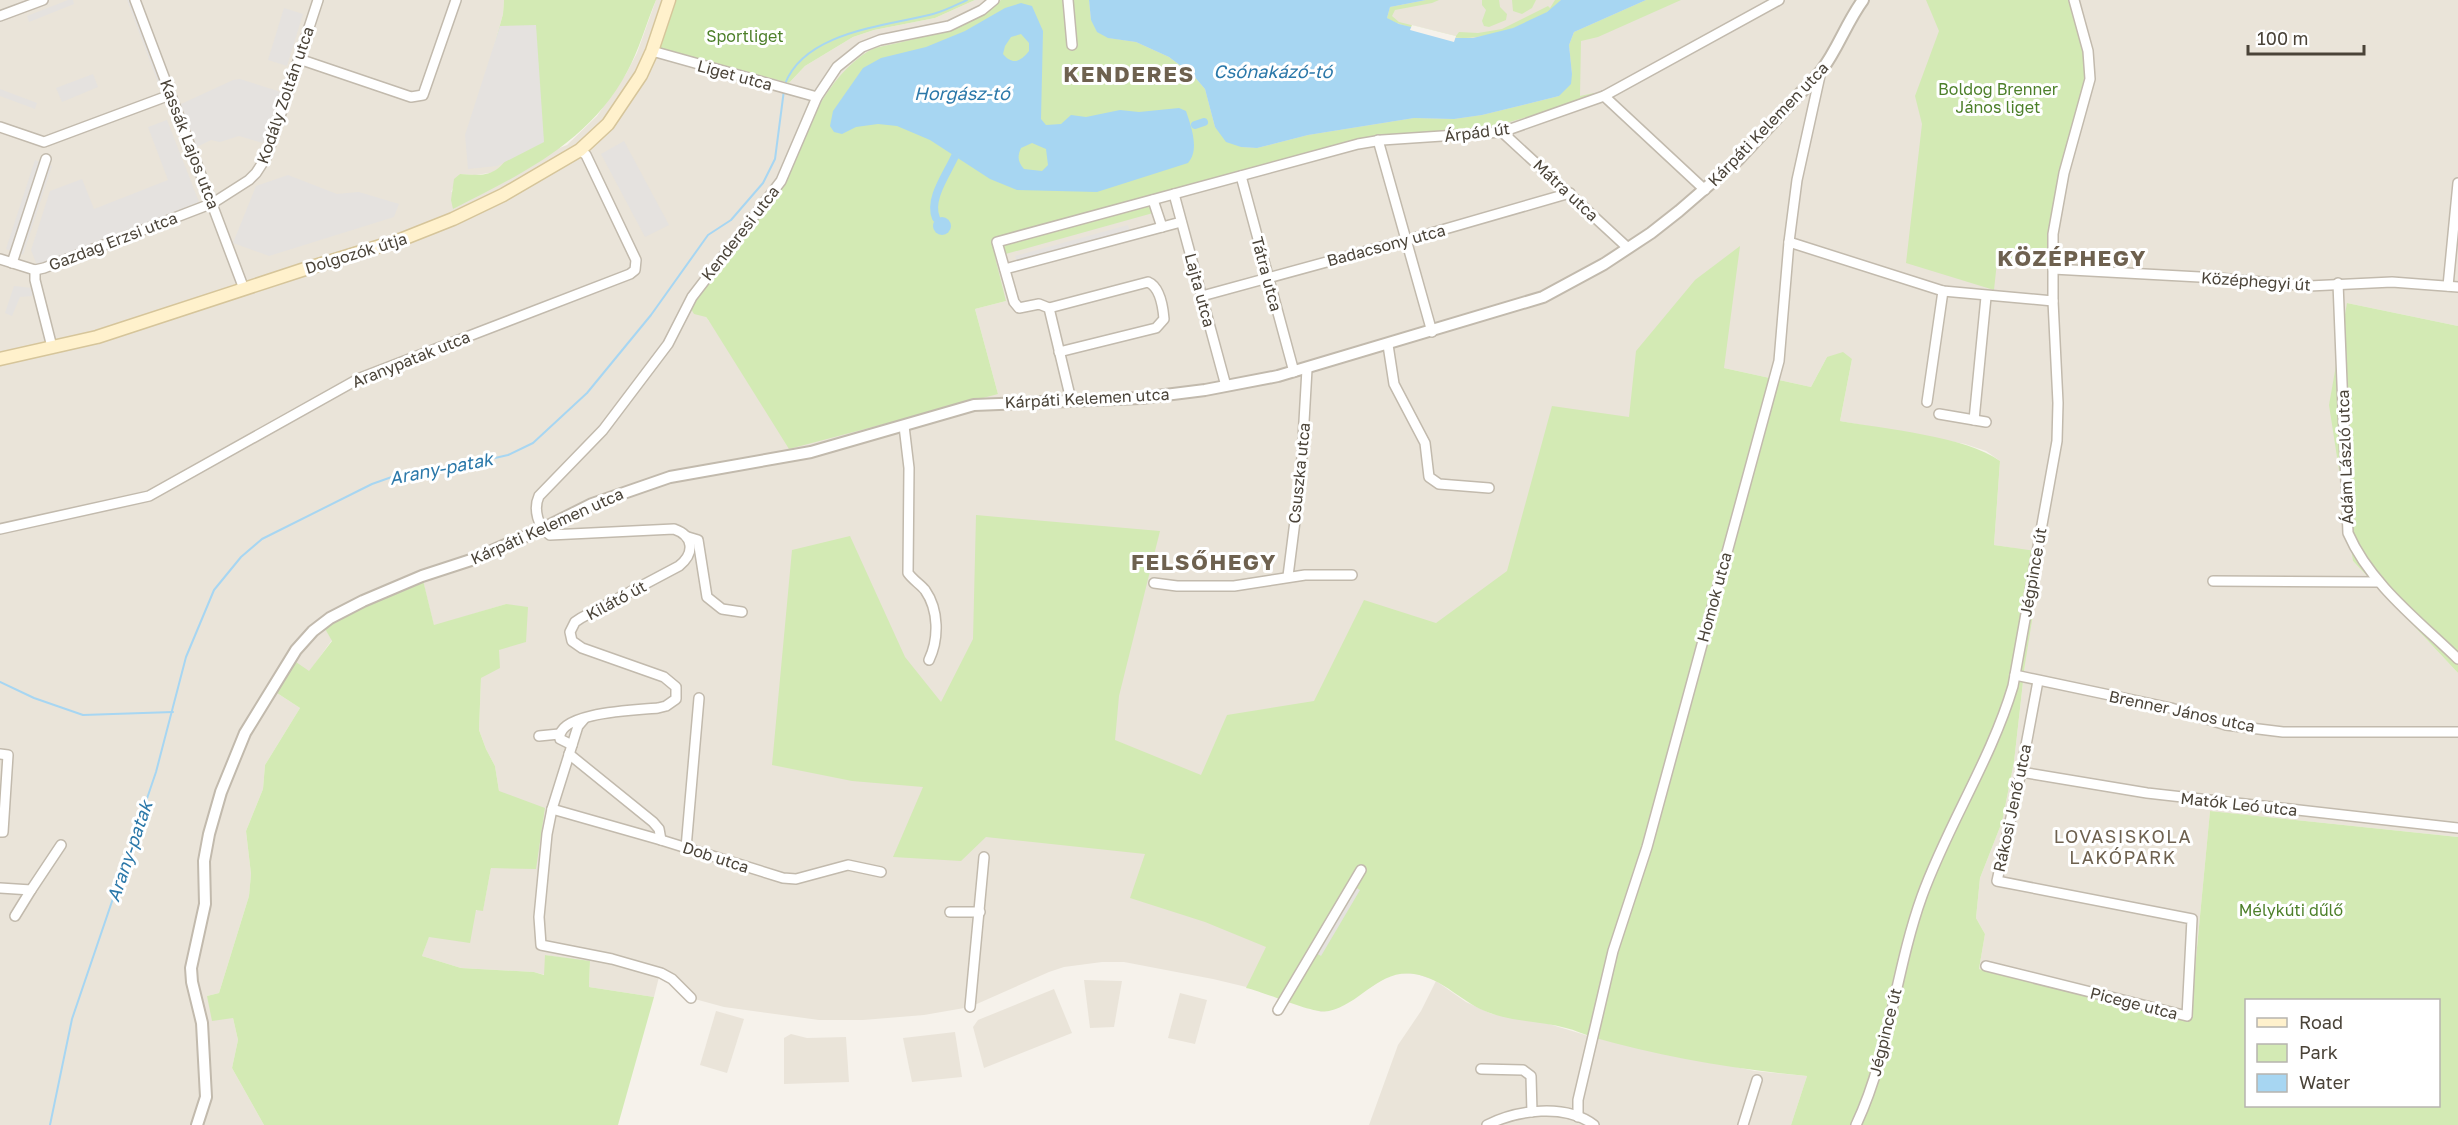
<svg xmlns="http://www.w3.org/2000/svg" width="2458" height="1125" font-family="'Golos Text',sans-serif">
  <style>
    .residential { fill: #eae4d9; fill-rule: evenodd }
    .green { fill: #d3eab4; fill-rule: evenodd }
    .parking { fill: #e5e2df }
    .water { fill: #a7d6f2; fill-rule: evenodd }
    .pier { fill: #f6f2eb }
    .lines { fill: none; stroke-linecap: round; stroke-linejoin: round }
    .stream { stroke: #a7d6f2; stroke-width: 2 }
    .canal { stroke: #a7d6f2; stroke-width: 8 }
    .minor-casing { stroke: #c2baad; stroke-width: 12 }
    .tertiary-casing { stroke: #c2baad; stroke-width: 14 }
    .secondary-casing { stroke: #d6c59a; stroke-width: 15 }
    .minor { stroke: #fff; stroke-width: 9 }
    .tertiary { stroke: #fff; stroke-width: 10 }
    .secondary { stroke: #fff1cc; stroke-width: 12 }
    .labels { text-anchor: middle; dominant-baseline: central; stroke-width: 6; stroke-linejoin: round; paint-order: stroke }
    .park-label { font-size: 16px; fill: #4c7f29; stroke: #fff }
    .street-label { font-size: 16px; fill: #4a4338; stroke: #fff }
    .water-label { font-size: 18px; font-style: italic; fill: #2b78a9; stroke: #fff }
    .neighbourhood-label { font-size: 18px; letter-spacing: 1.5px; fill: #6e614f; stroke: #fff }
    .district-label { font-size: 22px; font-weight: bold; letter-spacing: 1.5px; fill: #6e614f; stroke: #fff }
  </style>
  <rect width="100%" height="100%" fill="#f6f2eb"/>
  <g class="residential">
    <path d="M0,0h504l-1,14 -16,57 24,81 -6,12 -9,8 -21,3 -15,-1 -9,18 116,-47 30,-29 29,-42 11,-21 19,-53h20l-16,49 129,34 16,-17 48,-29 21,-7 61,-12 40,-18h1483v326l-111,-23 6,258 105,112v164l-248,-26 -20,210 -211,-52 6,-35 -9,-16 4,-40 22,-56 12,-60 11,-98 -12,-116 -19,-3 6,-84 -14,-10 -21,-7 -125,-23 12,-62 -25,-2 -16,30 -87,-19 -288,613 30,21 26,12 47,7 53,16 163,34 52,5 -16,49h-422l29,-80 23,-34 15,-30 -19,-7 -21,-1 -11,5 -47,30 -17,4 -58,-21 -50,-12 -89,-17h-22l-38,5 -15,5 -79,35 -46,8 -61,5h-44l-95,-13 -33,-9 -31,-25 -6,24 -65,-10 1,-25 -45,-7v20l-11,-3 -73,-4 -39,-12 7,-20 48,-26h6l8,-42 8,-77 -4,-25 -9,-17 -7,-19 2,-52 18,-27 7,-47 -72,22 -11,-45 -99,46 8,13 -23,32 -13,-9 -19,30 23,15 -35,57 -2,24 -17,42 5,43 -2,22 -30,97 -12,3 26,22 5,22 -6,28 32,57h-264zM806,132l200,169 -31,8 23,85 -289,-73 -3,-4 85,-146z"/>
    <polygon points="1084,980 1122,981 1114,1027 1090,1028"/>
    <polygon points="1054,989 1072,1033 984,1068 973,1027 978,1020"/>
    <polygon points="1180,993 1207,1000 1195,1044 1168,1038"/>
    <polygon points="716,1011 744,1019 727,1073 700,1065"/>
    <polygon points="955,1032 962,1077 912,1082 903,1038"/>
    <polygon points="791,1034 807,1038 846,1037 849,1082 784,1084 784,1038"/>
  </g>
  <g class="green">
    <path d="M504,0h152c-10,24 -17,50 -29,72 -38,71 -106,102 -174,137l-2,-9 3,-21 6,-5c26,2 37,2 51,-22l-24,-80 16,-58z"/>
    <polygon points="676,0 975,0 935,18 874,30 853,37 805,66 789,83 660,49"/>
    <path d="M1001,0h88l2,20 18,18 27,4 33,15 24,18 12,14 10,38 26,20 16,1 51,-13 106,-17 40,1 28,-4 77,-19 13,-22 -3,-29 5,-13 72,-32h35l-83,37 -17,4 -1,55 14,-3 2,4 -121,35 -91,4 -235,62 4,15 -158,44 11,44 -31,8 23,85 -209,55 -80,-128 -3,-4 -12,-3 -3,-5c26,-48 66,-84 94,-128 10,-15 14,-31 20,-46 12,-31 34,-65 62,-83 9,-6 24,-7 35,-10 39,-10 67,-15 99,-42z"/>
    <path d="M1426,0h13l-7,3 -37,7 -3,6 7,6 57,14 3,-4 19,1 24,-4 46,-23 2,2 5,-8h6c-18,22 -70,38 -98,38 -14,0 -28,-5 -41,-8 -11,-3 -25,-5 -35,-12l3,-11z"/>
    <polygon points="1482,0 1499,0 1500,7 1507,14 1506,20 1489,27 1484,26 1482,21 1486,10 1482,5"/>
    <polygon points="1512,0 1536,0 1532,8 1522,14 1513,11"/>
    <polygon points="1926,0 2069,0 2085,51 2085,82 2053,218 2047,267 1997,262 1994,290 1906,263 1922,124 1915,96 1939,31"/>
    <path d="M1740,246l-16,122 87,19 16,-30 16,-5 9,7 -12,62c44,8 126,15 160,40l-6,84 49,7 -18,112 -11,98 -12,60 -22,56 -4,40 9,16 -6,35 211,52 20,-210 248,26v288h-667l16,-49c-72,-7 -145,-19 -215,-39 -9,-3 -17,-7 -26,-9 -24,-7 -52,-6 -76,-15 -27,-9 -47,-35 -76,-39 -36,-5 -53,30 -85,37 -16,4 -63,-19 -83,-23l20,-41 -61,-25 -75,-24 15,-44 -159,-17 -25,24 -68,-4 30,-70 -71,-6 -80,-16 20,-215 58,-14 55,121 36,45 32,-63 3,-124 184,16 -41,165 -4,44 86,35 26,-60 87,-14 50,-101 72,23 71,-52 45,-165 77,11 7,-66 59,-71zM2246,1000h192v106h-192z"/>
    <polygon points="2347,303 2458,326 2458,673 2353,561 2329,405"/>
    <polygon points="423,580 434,625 506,604 528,607 526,642 499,650 500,668 481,678 479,730 486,749 495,766 499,791 545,808 536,869 491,868 483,911 476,910 470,943 429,937 422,956 461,968 534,972 544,975 545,955 590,961 589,987 654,997 618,1125 264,1125 232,1068 238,1040 233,1018 212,1021 207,996 219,993 249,896 251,874 246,831 263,789 265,765 300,708 277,693 296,662 309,671 332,641 324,627 363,604"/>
  </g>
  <g class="parking">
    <polygon points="68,0 73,0 74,4 29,22 27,16"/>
    <polygon points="127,0 132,0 164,86 160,88"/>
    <polygon points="284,8 303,14 287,66 268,60"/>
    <polygon points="536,25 544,142 497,166 468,169 465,135 500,26"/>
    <polygon points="93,74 98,87 62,102 56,88"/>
    <polygon points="240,79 281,92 263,143 239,136 220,142 211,140 197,147 181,104 233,80"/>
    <polygon points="0,89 37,103 35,109 0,96"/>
    <polygon points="167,120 199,202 37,265 31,250 50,191 82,179 94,209 168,180 148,127"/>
    <polygon points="624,141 669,225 645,237 601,154"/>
    <polygon points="35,160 52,166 23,255 6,249"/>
    <polygon points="288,175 337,194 359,192 399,204 394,217 269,256 233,243 256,186"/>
    <polygon points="1128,225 1131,235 1018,265 1015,256"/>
    <polygon points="14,286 33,288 32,296 20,297 12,316 5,313"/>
    <polygon points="1355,887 1360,890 1321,956 1316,953"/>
  </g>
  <g class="water">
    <polygon points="1089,0 1426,0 1390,7 1387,18 1399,24 1455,38 1473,38 1513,28 1547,12 1561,0 1646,0 1574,32 1569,45 1572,74 1571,84 1559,96 1482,115 1454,119 1414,118 1308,135 1257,148 1241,147 1226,142 1215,127 1205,89 1193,75 1169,57 1136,42 1108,38 1097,32 1091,20"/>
    <path d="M1021,3l11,3 11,25 -2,88 5,6 15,-1 10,-9 15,2 34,-7 19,2 40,-4 7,3c5,15 14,39 2,52l-91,29 -80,-2 -27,-11 -60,-39 -33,-14 -19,-2 -22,3 -14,7 -8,-2 -4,-6 3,-15 30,-43 18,-10 45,-11 39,-16 40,-23zM1021,34l8,9v8c-8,10 -16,15 -26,3l2,-8 6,-9zM1032,143l14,6 2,16 -6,6 -18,-2c-6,-7 -7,-12 -3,-21z"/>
    <circle cx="942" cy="226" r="9"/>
  </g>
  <polygon class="pier" points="1412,25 1456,36 1454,42 1410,30"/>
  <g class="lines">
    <g class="stream">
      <path d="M785,84c20,-53 102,-58 148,-70 12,-3 23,-9 34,-14"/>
      <polyline points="0,682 34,698 83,715 173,712"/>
      <polyline points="50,1125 72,1019 156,772 186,657 214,590 241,557 262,539 372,484 403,473 460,466 508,455 533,443 587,393 651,315 708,235 731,220 763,183 775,159 784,90"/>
    </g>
    <g class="canal">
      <polyline points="1195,125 1204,122"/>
      <path d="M936,218c-8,-19 11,-44 19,-62"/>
    </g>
    <g class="minor-casing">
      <g id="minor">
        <polyline points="135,0 244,289"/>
        <polyline points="1068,0 1072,45"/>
        <polyline points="0,16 43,0"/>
        <polyline points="652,51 817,97"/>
        <polyline points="299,59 411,97 423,95 456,0"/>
        <polyline points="1604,96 1705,190"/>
        <polyline points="0,127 44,142 170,95"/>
        <polyline points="1502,132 1628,248"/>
        <polyline points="1378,140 1432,332"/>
        <polyline points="1241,176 1294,372"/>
        <polyline points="1174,194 1226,386"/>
        <polyline points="1153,200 1162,227"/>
        <polyline points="1789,242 1943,291 2053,301"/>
        <polyline points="0,259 35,270 44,268 213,203 249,180 256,173 267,156 318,0"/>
        <polyline points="12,263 46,159"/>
        <polyline points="1005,269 1181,222"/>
        <polyline points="2053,269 2218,278 2309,286 2392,282 2458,287"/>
        <polyline points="35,270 35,280 52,347"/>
        <path d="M2338,283l10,250c22,51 71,88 110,126"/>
        <polyline points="2448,286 2458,183"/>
        <polyline points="1202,296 1407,240 1570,193"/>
        <path d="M1049,308l99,-26c12,5 15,25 16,37l-8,9 -97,24"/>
        <polyline points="1388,345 1394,384 1425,443 1429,477 1439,484 1489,488"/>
        <polyline points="1071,400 1049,308 1039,304 1019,308 1014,302 997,242 1358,144 1382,140 1502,132 1604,96 1779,0"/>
        <polyline points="1927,402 1943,291"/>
        <polyline points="1939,414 1986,422"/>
        <polyline points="1974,420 1986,297"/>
        <path d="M904,426l5,42 -1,105c5,7 12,11 17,17 14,20 14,49 4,70"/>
        <polyline points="0,529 149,496 360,378 630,274 635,270 636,260 586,155 580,150"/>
        <polyline points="688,537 698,540 707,597 722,609 742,612"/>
        <polyline points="1288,576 1301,474 1307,369"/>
        <polyline points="2213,581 2379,582"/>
        <polyline points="1154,583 1177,586 1234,586 1305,575 1352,575"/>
        <polyline points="2015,675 2171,708 2226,725 2283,732 2458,732"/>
        <polyline points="584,719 578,726 552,809 547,834 539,917 541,945 612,959 661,973 672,979 691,998"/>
        <polyline points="539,736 559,734"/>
        <path d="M572,745l-12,-6c-4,-27 78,-29 98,-31l8,-2 10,-7v-12l-12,-10 -82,-29 -10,-7 -2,-9 5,-10 6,-4 98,-52c16,-13 15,-30 -5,-37l-124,6c-12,-7 -17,-26 -11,-39l64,-66 65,-86 24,-47 89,-116 36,-84 20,-30 25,-20 18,-7 69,-14 33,-16 12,-10"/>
        <polyline points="0,754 8,755 3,832 0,832"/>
        <polyline points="569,754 653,822 659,829 661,840"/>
        <polyline points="2021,772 2147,793 2458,828"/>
        <polyline points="552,809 661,840 783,878 796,879 848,865 881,872"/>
        <polyline points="686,848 699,698"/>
        <polyline points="0,888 31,890 61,845"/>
        <polyline points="950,912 980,912"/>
        <polyline points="15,916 31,890"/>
        <polyline points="1986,966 2187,1016 2192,919 1997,881 2021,772 2038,681"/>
        <polyline points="970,1007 984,857"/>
        <polyline points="1278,1010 1361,870"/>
        <polyline points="1481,1069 1523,1070 1531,1076 1532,1112"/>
        <polyline points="1578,1117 1578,1100 1613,951 1647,847 1779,361 1789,242 1797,180 1821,71"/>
        <path d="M1487,1125c30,-15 78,-22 107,0"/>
        <polyline points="1743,1125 1757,1080"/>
        <path d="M1856,1125c34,-72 39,-154 66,-229 26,-72 69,-136 91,-210l44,-245 1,-38 -5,-102v-67l11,-61 26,-94 -2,-28 -14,-51"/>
      </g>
    </g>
    <g class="tertiary-casing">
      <path id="tertiary" d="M197,1125l9,-28 -4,-74 -10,-41 -1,-14 14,-64 -1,-43 5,-27 12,-42 24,-59 51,-83 17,-19 17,-13 33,-17 59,-25 49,-16 71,-31 50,-25 78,-27 141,-25 163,-47 167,-7 64,-8 73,-14 265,-79 61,-33 47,-31 28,-22 59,-51 83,-89c17,-22 25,-48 42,-71"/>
    </g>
    <g class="secondary-casing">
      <polyline id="secondary" points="0,359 97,337 302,270 400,240 453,219 503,195 580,150 608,124 641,75 652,51 669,0"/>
    </g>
    <use href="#minor" class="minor"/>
    <use href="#tertiary" class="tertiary"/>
    <use href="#secondary" class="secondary"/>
  </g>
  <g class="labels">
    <g class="park-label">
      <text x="745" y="36">Sportliget</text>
      <text x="1998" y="89">Boldog Brenner<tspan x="1998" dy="18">János liget</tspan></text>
      <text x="2291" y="910">Mélykúti dűlő</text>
    </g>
    <g class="street-label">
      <text transform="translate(735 75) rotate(15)">Liget utca</text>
      <text transform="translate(285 95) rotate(-71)">Kodály Zoltán utca</text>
      <text transform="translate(1768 124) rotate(-46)">Kárpáti Kelemen utca</text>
      <text transform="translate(1477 132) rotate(-7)">Árpád út</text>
      <text transform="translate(190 144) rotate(69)">Kassák Lajos utca</text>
      <text transform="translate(1566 190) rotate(43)">Mátra utca</text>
      <text transform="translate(740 233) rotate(-52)">Kenderesi utca</text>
      <text transform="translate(113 241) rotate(-21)">Gazdag Erzsi utca</text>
      <text transform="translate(1386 245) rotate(-15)">Badacsony utca</text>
      <text transform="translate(356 253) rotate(-17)">Dolgozók útja</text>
      <text transform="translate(1267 274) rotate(75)">Tátra utca</text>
      <text transform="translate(2256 281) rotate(4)">Középhegyi út</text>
      <text transform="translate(1200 290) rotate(75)">Lajta utca</text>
      <text transform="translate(411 359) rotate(-22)">Aranypatak utca</text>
      <text transform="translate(1087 398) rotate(-3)">Kárpáti Kelemen utca</text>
      <text transform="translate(2345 457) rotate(-92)">Ádám László utca</text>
      <text transform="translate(1299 473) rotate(-84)">Csuszka utca</text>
      <text transform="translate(547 526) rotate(-24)">Kárpáti Kelemen utca</text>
      <text transform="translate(2033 572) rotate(-80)">Jégpince út</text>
      <text transform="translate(1714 597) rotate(-75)">Homok utca</text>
      <text transform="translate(616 600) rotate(-28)">Kilátó út</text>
      <text transform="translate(2182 711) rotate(12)">Brenner János utca</text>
      <text transform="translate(2239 804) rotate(6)">Matók Leó utca</text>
      <text transform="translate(2012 808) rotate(-78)">Rákosi Jenő utca</text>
      <text transform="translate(716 857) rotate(18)">Dob utca</text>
      <text transform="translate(2134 1003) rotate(14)">Picege utca</text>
      <text transform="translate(1885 1032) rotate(-76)">Jégpince út</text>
    </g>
    <g class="water-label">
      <text x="1273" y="71">Csónakázó-tó</text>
      <text x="962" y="93">Horgász-tó</text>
      <text transform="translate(441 468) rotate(-11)">Arany-patak</text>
      <text transform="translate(129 851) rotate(-71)">Arany-patak</text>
    </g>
    <g class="neighbourhood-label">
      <text x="2123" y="836">LOVASISKOLA<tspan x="2123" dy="21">LAKÓPARK</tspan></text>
    </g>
    <g class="district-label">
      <text x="1129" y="73">KENDERES</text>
      <text x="2072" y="257">KÖZÉPHEGY</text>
      <text x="1204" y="561">FELSŐHEGY</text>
    </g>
  </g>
  <rect x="2245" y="999" width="195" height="108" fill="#ffffff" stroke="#b7b4af" stroke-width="1.5"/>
  <rect x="2257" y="1018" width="30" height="9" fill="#fff1cc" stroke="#b7b4af" stroke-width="1.5"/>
  <text x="2299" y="1029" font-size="18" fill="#4a4338">Road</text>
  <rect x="2257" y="1044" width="30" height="18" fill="#d3eab4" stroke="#b7b4af" stroke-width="1.5"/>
  <text x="2299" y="1059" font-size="18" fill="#4a4338">Park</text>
  <rect x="2257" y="1074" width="30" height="18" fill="#a7d6f2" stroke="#b7b4af" stroke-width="1.5"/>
  <text x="2299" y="1089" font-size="18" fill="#4a4338">Water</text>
  <path d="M2248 45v9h116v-9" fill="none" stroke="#4a4338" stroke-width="3"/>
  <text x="2257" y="45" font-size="18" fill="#4a4338" stroke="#ffffff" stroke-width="4.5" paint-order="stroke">100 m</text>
</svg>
